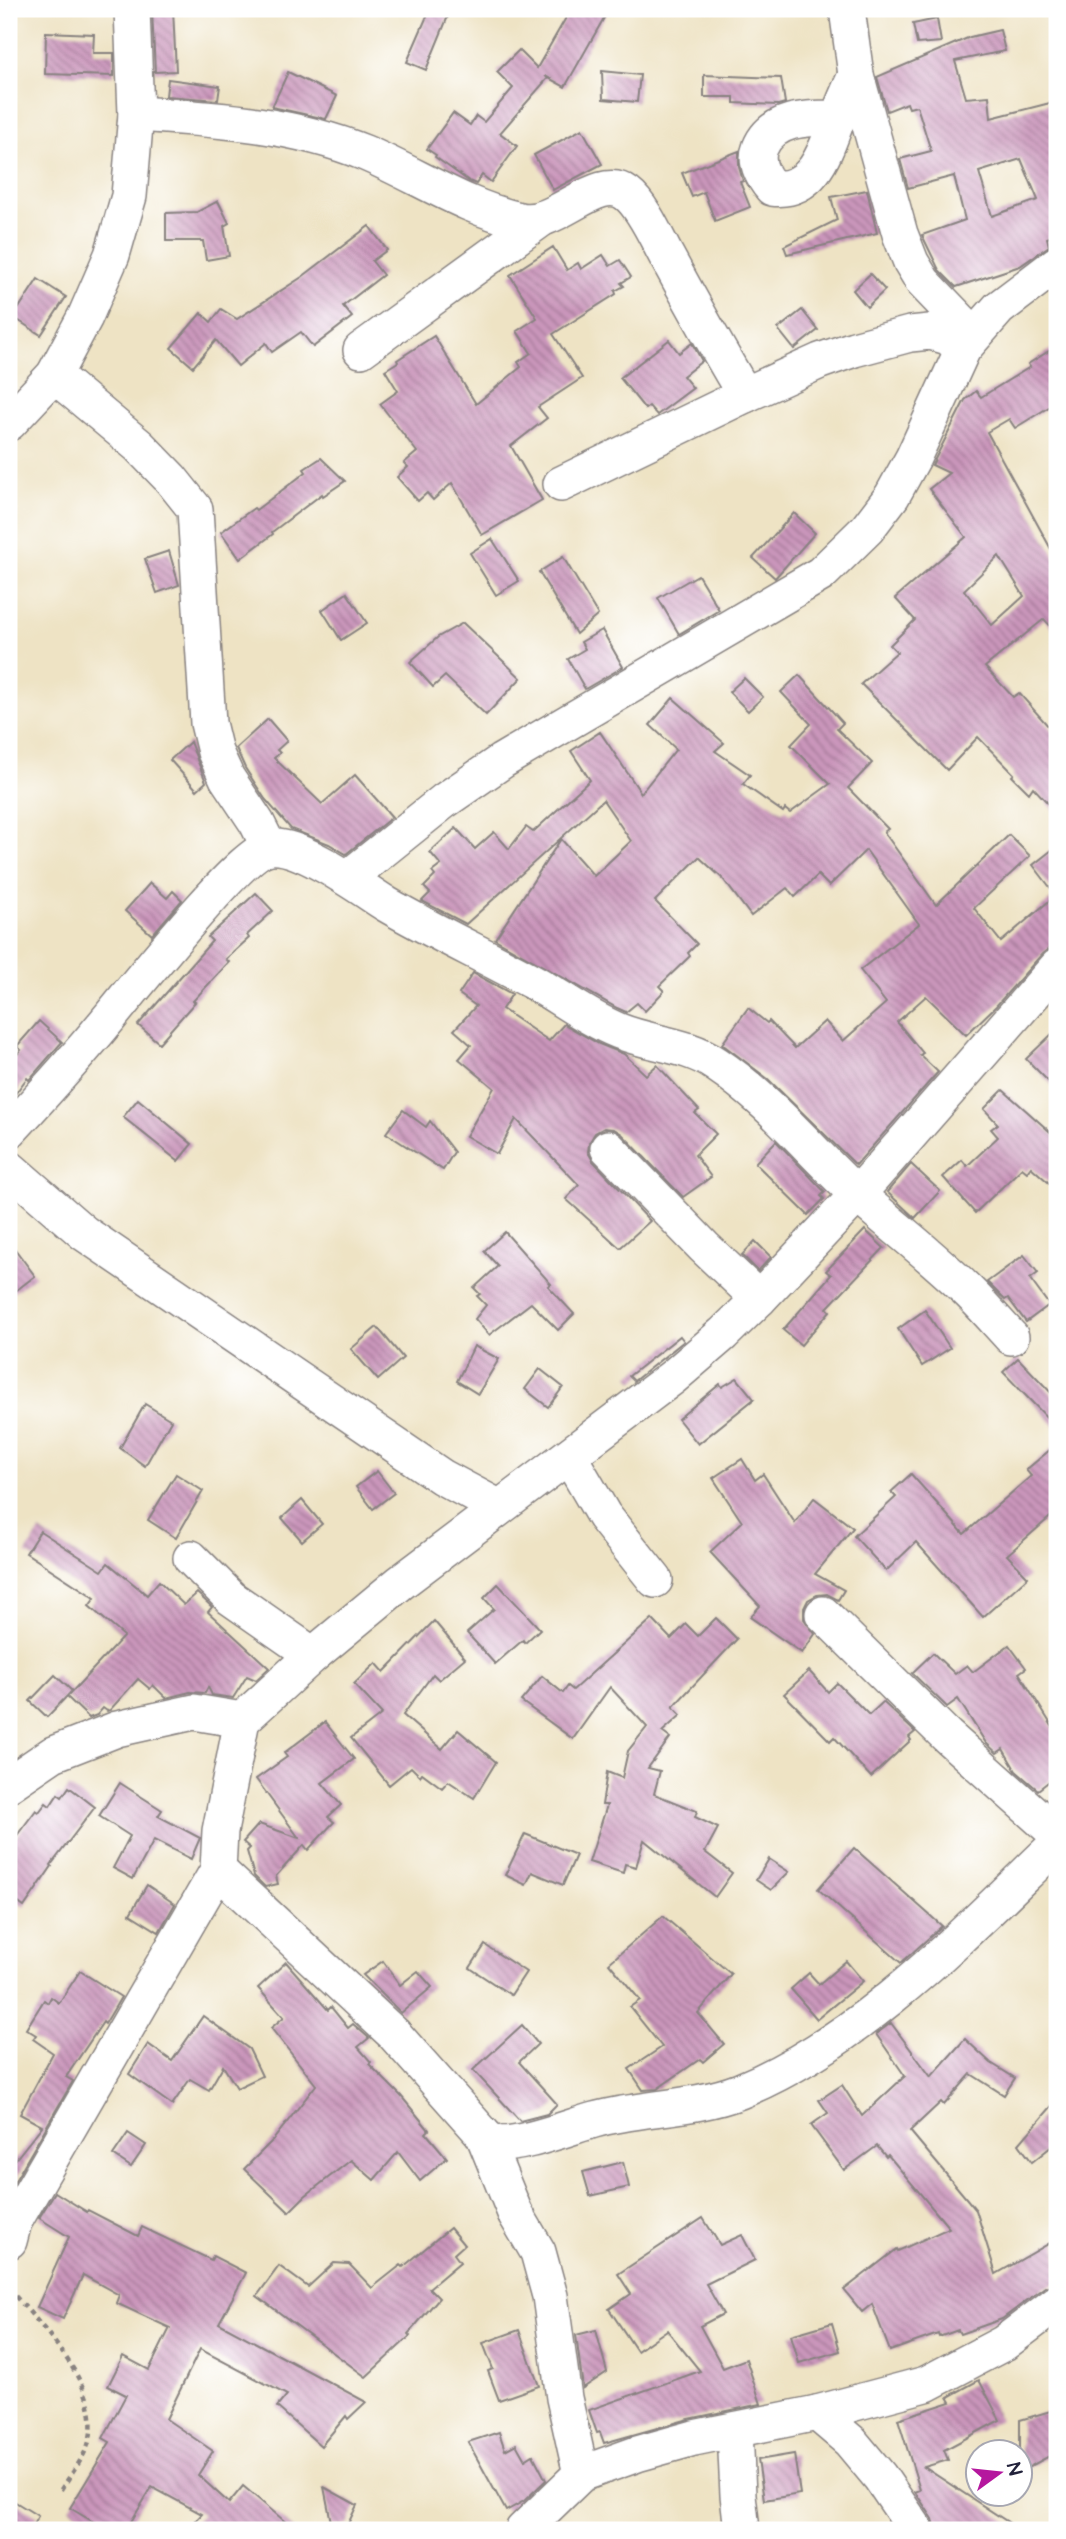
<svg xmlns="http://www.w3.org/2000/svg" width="1066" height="2539" font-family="'Architects Daughter',sans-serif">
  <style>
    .building { fill: url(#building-back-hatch); fill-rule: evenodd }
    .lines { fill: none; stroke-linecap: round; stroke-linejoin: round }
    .minor-casing { stroke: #888280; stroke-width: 38 }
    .path { stroke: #888280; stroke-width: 4.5; stroke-dasharray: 5 5; stroke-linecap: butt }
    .minor { stroke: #fff; stroke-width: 35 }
  </style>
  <defs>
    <pattern id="building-back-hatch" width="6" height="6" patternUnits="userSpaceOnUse" patternTransform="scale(1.75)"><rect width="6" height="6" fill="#ca96bb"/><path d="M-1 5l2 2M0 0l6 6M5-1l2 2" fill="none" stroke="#a47a99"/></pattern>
  </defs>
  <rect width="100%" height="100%" fill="#fff"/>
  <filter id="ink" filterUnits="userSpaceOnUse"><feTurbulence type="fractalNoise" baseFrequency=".0143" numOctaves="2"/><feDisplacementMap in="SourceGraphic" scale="14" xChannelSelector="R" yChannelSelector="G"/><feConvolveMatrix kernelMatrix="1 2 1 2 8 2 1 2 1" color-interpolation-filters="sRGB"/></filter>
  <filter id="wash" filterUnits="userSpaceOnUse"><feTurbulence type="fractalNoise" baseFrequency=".00686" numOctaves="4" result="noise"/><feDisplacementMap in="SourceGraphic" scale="28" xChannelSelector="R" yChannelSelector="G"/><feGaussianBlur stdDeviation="1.57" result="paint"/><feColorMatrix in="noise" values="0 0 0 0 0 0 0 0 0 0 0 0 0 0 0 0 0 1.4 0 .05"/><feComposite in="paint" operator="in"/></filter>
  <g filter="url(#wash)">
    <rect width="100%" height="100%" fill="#eee3c4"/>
    <g id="blocks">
      <g class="building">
        <polygon points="173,9 176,71 155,72 152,10"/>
        <polygon points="430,9 451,9 426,70 407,62"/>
        <polygon points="571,9 609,9 565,87 545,76 548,78 500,133 517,146 491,182 482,175 476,184 469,181 435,157 436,155 427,149 453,113 470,125 476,116 484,122 513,88 497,72 519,50 537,68"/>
        <polygon points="937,19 941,42 917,44 913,24"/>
        <path d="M1000,30l5,21 -50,10 11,37 23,-2 2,22 59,-15 7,19v122l-4,-8 -6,2 2,8 -29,20 -64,21 -17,-17 -17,-35 43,-15 -11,-44 -46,12 -8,-29 31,-8 -14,-45 -8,2 -2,-5 -20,8 -10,-34 93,-40zM1021,159l17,41 -46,16 -13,-44z"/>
        <polygon points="46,32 94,34 93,53 114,53 114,76 45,74"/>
        <polygon points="602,71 640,75 637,102 603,99"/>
        <polygon points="288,72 337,96 326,119 272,107"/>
        <polygon points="704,75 781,78 785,103 778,105 734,103 734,97 704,97"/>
        <polygon points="168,79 220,86 218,100 166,96"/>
        <polygon points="582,129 602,164 553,190 534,155"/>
        <polygon points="739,151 739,167 743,181 740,182 750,207 715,221 704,192 692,197 682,173"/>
        <polygon points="867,190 877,233 787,254 784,246 837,220 831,197"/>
        <polygon points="218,201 229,223 224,226 229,256 206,260 203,241 166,241 166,213 197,212"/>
        <polygon points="369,226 387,250 372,261 383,275 343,306 352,317 313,347 301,332 272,352 266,343 238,366 216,340 193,367 171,348 201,313 211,322 221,309 237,319 302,277"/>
        <polygon points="553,247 567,270 578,263 581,269 603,255 610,266 620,260 631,277 621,283 624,286 615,291 616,294 553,334 582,378 538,407 547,418 511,446 542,500 482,535 452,483 433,500 427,493 418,501 397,477 408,467 404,463 417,452 380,404 398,391 385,370 398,362 397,360 434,336 476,404 521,367 518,362 531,353 517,331 537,318 510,275"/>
        <polygon points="870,274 885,290 867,307 853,290"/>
        <polygon points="38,279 66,297 41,335 13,317"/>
        <polygon points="802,310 818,330 794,349 778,329"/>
        <polygon points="669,340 679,353 692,343 702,361 683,376 693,388 657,415 649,406 645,409 620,378"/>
        <path d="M1057,346v56l-42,26 -6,-9 -22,13 70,128v73l-13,-14 -59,48 28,30 6,-4 38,43v77l-24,-26 -4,6 -17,-17 2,-2 -36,-37 -31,33 -86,-86 36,-32 -7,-7 25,-25 -20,-22 71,-61 -37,-48 20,-16 -17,-8 33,-65 11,-9 5,6 49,-30 -2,-3zM999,556l25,40 -32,29 -28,-35z"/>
        <polygon points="321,458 345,481 323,496 322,494 272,532 273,534 240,559 221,532 254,508 256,510 306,472 304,469"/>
        <polygon points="794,513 815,533 775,578 753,558"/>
        <polygon points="492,539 519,581 496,595 470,553"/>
        <polygon points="169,551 179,585 157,593 145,559"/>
        <polygon points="563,557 598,615 576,634 539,572"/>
        <polygon points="698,575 719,610 679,634 658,598"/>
        <polygon points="347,593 367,623 341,640 322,610"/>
        <polygon points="463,623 521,678 486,715 445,676 433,687 410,662 438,637"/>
        <polygon points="602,630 623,667 585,689 568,659 585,649 581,642"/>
        <polygon points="799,675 843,723 837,729 872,763 848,788 888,829 884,832 936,905 1009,835 1030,856 974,908 1001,942 1056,895 1033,865 1057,846 1057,947 1050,948 1042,954 996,1006 966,1035 926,996 897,1022 923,1053 920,1055 938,1072 856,1165 768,1079 722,1044 748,1008 767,1023 769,1021 795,1048 825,1021 843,1041 886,1003 860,970 919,924 866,850 829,886 818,875 795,897 787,888 751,916 723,879 699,857 655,901 697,944 688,953 690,956 659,986 664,991 645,1011 637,1003 626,1012 617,1008 495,939 561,839 594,876 631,841 603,800 466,924 422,901 430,893 424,887 435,876 432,872 441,865 430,852 456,828 475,849 494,832 509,849 526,827 533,832 590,780 571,751 600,732 641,793 676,749 650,725 673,698 724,743 715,751 750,775 743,784 783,812 785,809 790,813 830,784 791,745 811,724 781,692"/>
        <polygon points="744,678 763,697 748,711 729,692"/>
        <polygon points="268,719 287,741 277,750 280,753 274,758 322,804 355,775 392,817 346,854 329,844 291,829 265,799 245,768 236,748"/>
        <polygon points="190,742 206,782 197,790 170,760"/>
        <polygon points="150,883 167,898 173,891 182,900 152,935 125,911"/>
        <polygon points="256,893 273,911 247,935 249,938 226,959 229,962 193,1001 195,1002 159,1043 138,1025 212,941 208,937"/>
        <polygon points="473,973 512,994 502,1009 549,1041 564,1024 599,1044 624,1054 646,1075 657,1065 699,1110 695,1113 716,1134 695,1155 711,1177 683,1197 622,1134 614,1129 604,1128 595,1133 589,1143 588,1152 593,1161 650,1221 620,1248 566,1199 579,1185 516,1119 497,1154 466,1136 494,1088 459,1059 471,1045 454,1030 476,1006 459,994"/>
        <polygon points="39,1021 62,1042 29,1080 27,1078 9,1102 9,1063 21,1050 17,1046"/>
        <polygon points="1057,1029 1057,1090 1026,1059"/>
        <polygon points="1003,1090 1057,1138 1057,1190 1031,1167 1027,1172 1022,1168 975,1213 943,1177 962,1160 967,1166 998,1137 991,1129 998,1124 984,1109"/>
        <polygon points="138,1099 192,1144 178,1161 123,1117"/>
        <polygon points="403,1110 426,1127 430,1121 454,1152 443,1170 386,1133"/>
        <polygon points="776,1141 825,1192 821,1196 824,1199 808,1215 755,1163"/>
        <polygon points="911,1164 940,1191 915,1218 887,1192"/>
        <polygon points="865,1230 884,1248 827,1308 830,1311 801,1345 783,1330 831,1275 826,1271"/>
        <polygon points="505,1232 551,1284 548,1286 574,1314 558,1330 531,1303 489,1335 475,1319 486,1305 477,1296 480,1294 474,1288 498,1266 484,1251"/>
        <polygon points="9,1241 35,1276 9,1296"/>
        <polygon points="755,1241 771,1257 758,1271 742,1255"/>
        <polygon points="1024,1255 1038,1273 1030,1279 1049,1305 1026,1322 1008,1298 1005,1300 987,1282"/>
        <polygon points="925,1310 950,1348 922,1366 898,1329"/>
        <polygon points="377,1327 403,1358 378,1380 351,1349"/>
        <polygon points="680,1336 684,1341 634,1381 629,1376"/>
        <polygon points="474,1346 499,1359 478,1394 457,1381"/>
        <polygon points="1018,1358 1057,1399 1057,1428 1003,1372"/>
        <polygon points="540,1369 563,1387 548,1407 525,1389"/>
        <polygon points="737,1378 754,1399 698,1444 678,1419 720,1384 722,1387"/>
        <polygon points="145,1404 171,1420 145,1466 120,1448"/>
        <polygon points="1057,1444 1057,1511 1007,1555 1028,1577 983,1617 916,1542 886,1571 854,1536 896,1497 891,1492 911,1474 964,1534 1031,1476 1026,1470"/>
        <polygon points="742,1459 755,1480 763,1474 795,1523 814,1498 853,1528 815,1574 844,1590 838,1600 827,1594 817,1595 808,1600 804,1608 804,1619 815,1634 802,1653 750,1617 760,1606 710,1552 742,1522 713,1478"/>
        <polygon points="377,1471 394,1493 373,1509 356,1487"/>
        <polygon points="176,1474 203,1491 176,1538 148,1520"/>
        <polygon points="302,1500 322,1524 302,1541 282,1518"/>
        <polygon points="40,1531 102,1571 108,1563 147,1595 159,1581 184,1605 197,1593 212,1607 208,1612 269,1668 256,1680 247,1676 233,1698 212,1695 208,1687 205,1693 190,1692 166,1698 153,1685 150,1689 138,1679 110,1710 107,1711 103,1708 97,1715 89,1718 67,1697 124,1636 89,1606 95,1598 26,1553"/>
        <polygon points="498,1584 540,1629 525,1643 523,1640 495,1664 467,1633 494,1609 484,1598"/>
        <polygon points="716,1618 737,1639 673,1707 681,1715 662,1732 670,1738 648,1768 660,1771 654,1794 697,1811 695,1817 718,1828 705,1852 732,1873 715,1897 644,1840 636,1867 625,1864 623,1873 589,1862 607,1805 602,1805 607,1772 622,1778 628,1751 647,1727 610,1687 573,1739 521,1701 542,1676 563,1693 568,1686 573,1690 652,1619 671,1639 686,1624 698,1636"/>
        <polygon points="434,1621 465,1658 439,1680 433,1674 403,1715 442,1749 458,1730 496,1762 474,1798 448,1781 442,1788 422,1773 420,1776 411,1767 389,1785 351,1738 382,1714 354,1684 376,1663 384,1672"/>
        <polygon points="1009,1645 1026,1668 1019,1673 1057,1734 1057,1775 1038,1790 1016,1771 1003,1749 997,1753 986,1743 958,1699 947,1707 912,1673 933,1653 955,1674 967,1665 973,1672"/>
        <polygon points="809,1671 828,1692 837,1683 869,1715 883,1702 915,1732 909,1737 911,1740 871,1777 834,1737 830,1741 784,1694"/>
        <polygon points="55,1675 72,1691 47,1717 30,1701"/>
        <polygon points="325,1722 354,1759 322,1783 341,1805 328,1817 334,1822 308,1850 304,1845 276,1876 278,1884 265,1887 254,1876 247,1851 250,1848 243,1842 259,1824 299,1838 256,1779 287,1757 284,1753"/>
        <polygon points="120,1783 162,1810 158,1816 200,1838 191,1859 154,1840 133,1879 113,1868 130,1836 99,1816"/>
        <polygon points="69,1787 95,1807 51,1865 52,1866 24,1907 9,1896 9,1846 36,1810 39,1812 46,1803 50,1806 58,1794 62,1797"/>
        <polygon points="525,1834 576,1855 563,1885 532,1872 526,1885 505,1875"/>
        <polygon points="854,1848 942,1926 901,1963 818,1889"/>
        <polygon points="769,1859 789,1872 771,1890 756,1880"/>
        <polygon points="147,1885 175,1904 159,1932 130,1914"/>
        <polygon points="663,1916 731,1974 698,2013 724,2044 703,2062 700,2059 657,2089 643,2090 629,2069 662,2047 630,2007 640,2000 609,1963"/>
        <polygon points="485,1945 526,1972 511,1995 470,1968"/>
        <polygon points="383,1961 400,1985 418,1971 432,1987 401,2013 363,1975"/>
        <polygon points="846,1961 863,1981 817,2019 791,1989 809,1973 819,1984"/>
        <polygon points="286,1962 328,2010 331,2007 348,2028 353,2024 369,2038 358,2047 371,2062 369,2064 401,2096 429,2130 426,2133 447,2158 420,2181 398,2152 374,2180 351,2160 305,2196 289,2212 244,2169 273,2140 316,2085 271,2028 284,2017 258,1988"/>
        <polygon points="80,1971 121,1997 105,2024 103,2022 66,2077 73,2081 9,2191 9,2163 11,2165 42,2126 20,2114 53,2053 33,2039 36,2035 26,2029 44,2000 48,2003 51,1997 59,2003"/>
        <polygon points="203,2016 249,2049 262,2076 237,2088 223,2066 209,2090 190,2079 172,2105 129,2074 148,2044 172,2061"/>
        <polygon points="891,2023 931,2077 965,2039 991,2063 1015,2078 1004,2095 971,2074 944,2105 941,2102 910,2131 976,2210 996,2274 1057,2239 1057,2283 1045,2287 1002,2319 960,2334 958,2330 939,2337 938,2334 890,2351 872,2304 862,2312 844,2290 897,2249 898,2251 949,2228 888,2155 886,2157 877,2146 844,2170 811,2125 828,2113 819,2100 842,2085 862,2116 905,2076 876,2034"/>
        <polygon points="522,2025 538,2044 519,2062 557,2104 547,2114 520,2121 473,2070"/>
        <polygon points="1057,2100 1057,2142 1032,2162 1019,2144"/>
        <polygon points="128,2133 146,2145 131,2167 113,2155"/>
        <polygon points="623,2162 629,2187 590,2196 583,2172"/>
        <polygon points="55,2192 87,2212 88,2210 138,2236 142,2227 211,2260 213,2256 246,2273 219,2323 366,2402 348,2419 346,2416 321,2446 277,2407 287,2395 200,2349 166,2419 213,2451 198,2475 229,2503 243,2486 295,2530 187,2530 202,2514 152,2487 126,2530 107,2530 70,2508 110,2442 103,2438 126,2395 108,2386 123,2356 149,2370 170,2328 116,2303 119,2295 83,2275 63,2319 37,2307 69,2237 39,2218"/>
        <polygon points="703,2218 720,2245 742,2235 755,2260 706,2284 723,2314 700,2326 723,2368 746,2359 761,2404 689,2419 604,2443 600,2432 597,2433 589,2410 700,2371 667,2330 637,2351 609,2309 631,2294 618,2274"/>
        <polygon points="450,2228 464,2245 454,2254 460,2262 429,2288 439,2298 408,2334 410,2336 366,2377 257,2296 279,2266 308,2287 334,2263 349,2264 372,2288 401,2265 403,2267"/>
        <polygon points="832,2323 840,2351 799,2363 791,2335"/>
        <polygon points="519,2330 539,2386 499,2400 488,2371 493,2369 483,2343"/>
        <polygon points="596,2330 607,2372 583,2388 576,2335"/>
        <polygon points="979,2380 1000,2420 944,2450 948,2460 924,2467 1020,2530 936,2530 933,2519 915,2492 920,2490 898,2419 951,2402 948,2397"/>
        <polygon points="1057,2409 1057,2452 1020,2472 1020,2420"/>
        <polygon points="499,2432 505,2450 516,2444 525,2460 533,2455 546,2480 524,2501 506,2511 468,2442"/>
        <polygon points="794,2454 800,2494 764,2500 758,2460"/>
        <polygon points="324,2487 357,2505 348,2524 332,2527"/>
        <polygon points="9,2498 38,2516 30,2530 9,2530"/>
      </g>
    </g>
  </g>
  <g filter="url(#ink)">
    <use href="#blocks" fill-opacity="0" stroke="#888280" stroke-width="2"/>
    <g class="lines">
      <g class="minor-casing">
        <g id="minor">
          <polyline points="847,9 856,75 900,234 911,262 923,282 974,335"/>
          <path d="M136,114c78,5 156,9 229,39 52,22 100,55 155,67 37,8 78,-49 107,-26 16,12 30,45 40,63 25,46 51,93 78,138"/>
          <path d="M838,118c-29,0 -66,-1 -78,30 -6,15 3,29 12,40 44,5 54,-41 67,-73 5,-14 11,-27 17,-40"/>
          <polyline points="361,350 540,220"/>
          <polyline points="54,375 139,446 171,479 195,509 208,723 215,752 227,778 257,823 269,847"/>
          <polyline points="9,423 54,375 85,317 112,255 129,196 136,114 132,9"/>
          <polyline points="561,484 745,395 820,361 854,349 910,334 930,332 948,337 963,349"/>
          <polyline points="348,878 444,801 502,761 821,574 867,529 892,496 913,458 963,349 999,308 1057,264"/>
          <path d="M9,1131c29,-31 58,-63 86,-96 26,-30 146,-185 176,-188 30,-3 90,41 115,57 48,28 100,52 149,79 28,16 54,36 84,48 32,13 68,13 97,33 54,36 96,89 143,132 37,33 77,63 112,98 14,14 27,29 40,43"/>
          <polyline points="608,1148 704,1247 759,1299"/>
          <polyline points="9,1168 84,1233 442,1477 498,1507"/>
          <polyline points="569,1456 604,1516 655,1580"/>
          <polyline points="191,1558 231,1598 313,1655"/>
          <polyline points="823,1614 947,1736 1057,1834"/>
          <polyline points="9,1784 53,1754 117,1729 194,1712 242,1720"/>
          <path d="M218,1870l176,164 89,100c4,4 8,8 13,9 20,5 76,-17 98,-23 47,-13 100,-11 146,-29 122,-50 223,-157 317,-247"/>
          <polyline points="483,2134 515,2213 538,2252 550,2296 564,2398 581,2474"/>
          <polyline points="9,2241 14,2222 218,1870 220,1831 242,1720 313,1655 400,1583 673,1377 723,1334 759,1299 858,1194 1057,967"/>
          <polyline points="817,2413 850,2441 880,2477 916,2530"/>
          <polyline points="735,2430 738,2495 742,2530"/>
          <polyline points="523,2530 581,2474 637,2454 694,2438 817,2413 926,2384 1004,2343 1057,2303"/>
        </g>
      </g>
      <path class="path" d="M9,2289c33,38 98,101 79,156 -6,16 -19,32 -28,46"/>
      <use href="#minor" class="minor"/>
    </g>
  </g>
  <rect width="1066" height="2539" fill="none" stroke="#fff" stroke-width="35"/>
  <g transform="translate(999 2473) rotate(75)"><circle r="33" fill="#ffffff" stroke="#a7a7b1" stroke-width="2"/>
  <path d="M0-5L12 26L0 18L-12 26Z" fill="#b5179e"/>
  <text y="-10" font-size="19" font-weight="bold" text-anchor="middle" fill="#22223b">N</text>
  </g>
</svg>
